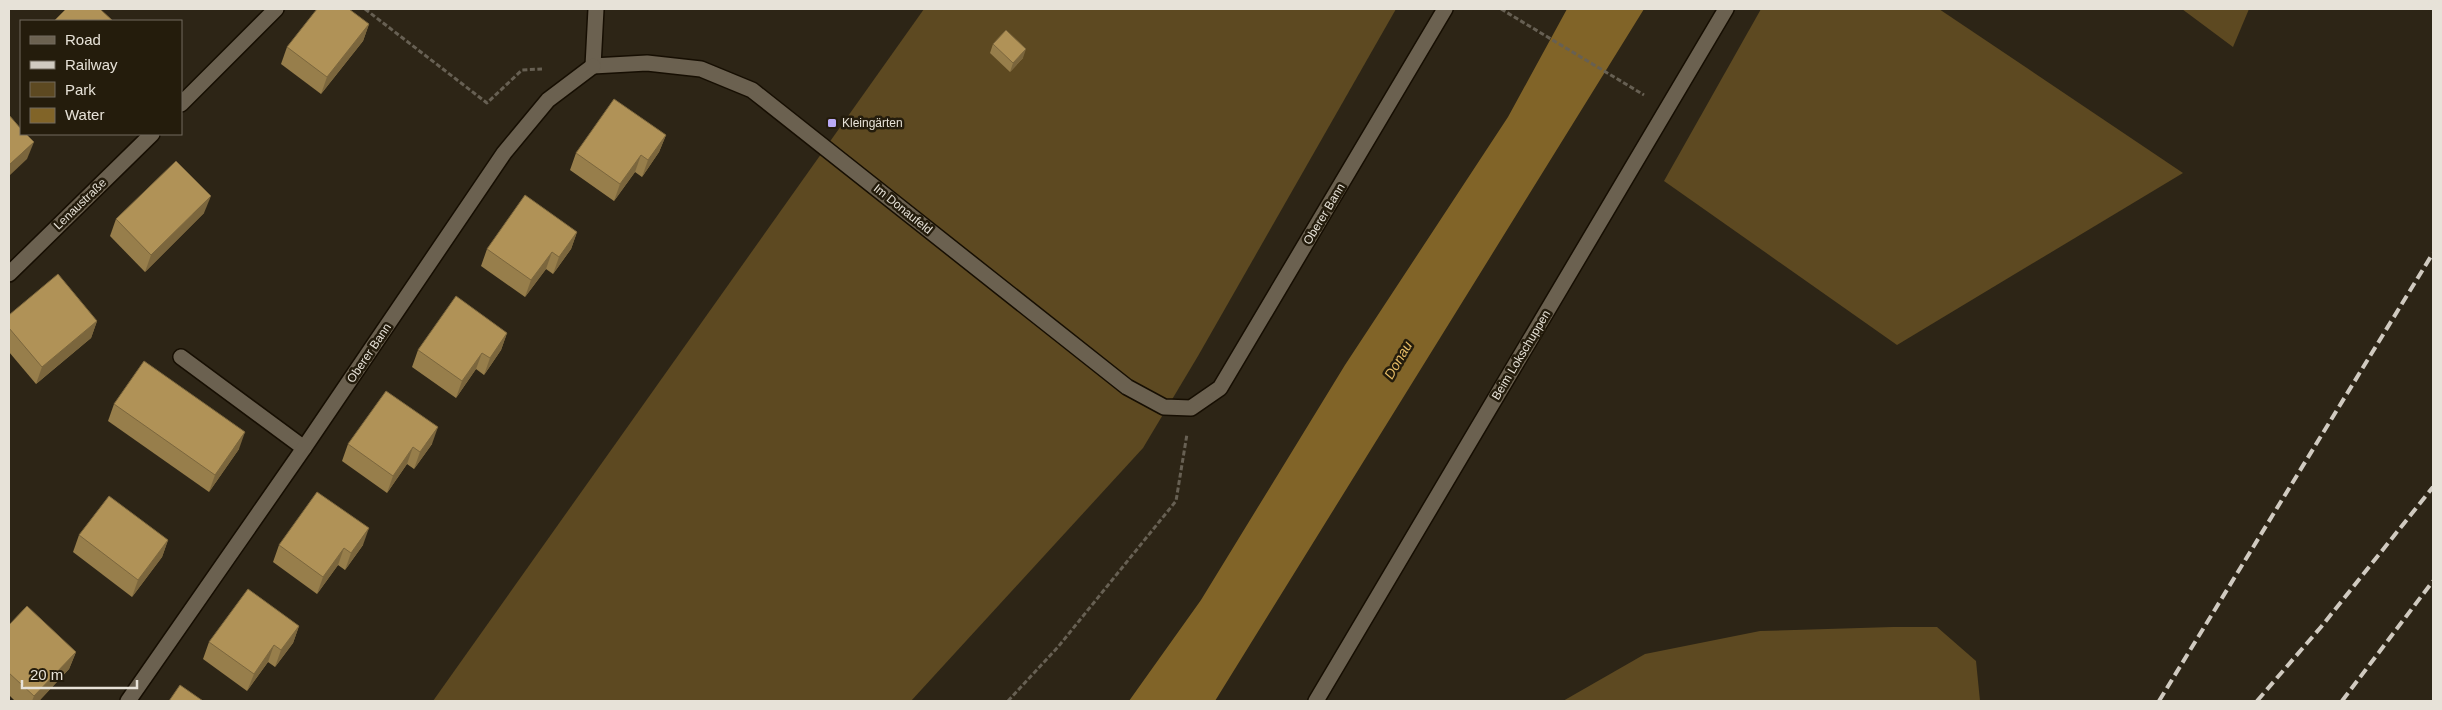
<svg xmlns="http://www.w3.org/2000/svg" width="2442" height="710" font-family="Helvetica,sans-serif">
  <style>
    .green { fill: #5d4921 }
    .water { fill: #816428 }
    .lines { fill: none; stroke-linecap: round; stroke-linejoin: round }
    .minor-casing { stroke: #160e02; stroke-width: 18 }
    .path { stroke: #676053; stroke-width: 3; stroke-dasharray: 5 2.5; stroke-linecap: butt }
    .minor { stroke: #6b6150; stroke-width: 15 }
    .rail { stroke: #d0cac0; stroke-width: 4; stroke-dasharray: 10 5; stroke-linecap: butt }
    .wall { fill: #977e4b }
    .shaded-wall { fill: #7b663d }
    .building { fill: #b09257; stroke: #7b663d }
    .poi-dot { fill: #baaaf6; stroke: #241c0c; stroke-width: 2 }
    .labels { text-anchor: middle; dominant-baseline: central; stroke-width: 5; stroke-linejoin: round; paint-order: stroke }
    .poi-label { font-size: 12px; fill: #e7e2d8; stroke: #241c0c; text-anchor: start }
    .street-label { font-size: 12px; fill: #e7e2d8; stroke: #241c0c }
    .water-label { font-size: 14px; font-style: italic; fill: #e5bb65; stroke: #241c0c }
  </style>
  <rect width="100%" height="100%" fill="#2d2516"/>
  <g class="green">
    <polygon points="924,9 1396,9 1198,356 1143,448 911,701 433,701"/>
    <polygon points="1761,9 1939,9 2183,173 1897,345 1664,181"/>
    <polygon points="2182,9 2249,9 2233,47"/>
    <polygon points="1893,627 1937,627 1976,661 1980,701 1563,701 1645,654 1760,631"/>
  </g>
  <polygon class="water" points="1567,9 1644,9 1215,701 1129,701 1201,600 1345,365 1508,117"/>
  <g class="lines">
    <g class="minor-casing">
      <g id="minor">
        <polyline points="593,66 647,63 701,69 752,90 1127,387 1164,407 1191,408 1220,388 1445,9"/>
        <polyline points="593,66 596,9"/>
        <polyline points="181,104 276,9"/>
        <polyline points="9,274 152,134"/>
        <polyline points="181,357 304,448"/>
        <polyline points="128,701 304,448 504,153 548,100 593,66"/>
        <polyline points="1316,701 1726,9"/>
      </g>
    </g>
    <g class="path">
      <polyline points="365,9 487,103 522,70 542,69"/>
      <polyline points="1501,9 1644,95"/>
      <polyline points="1008,701 1058,647 1176,501 1187,434"/>
    </g>
    <use href="#minor" class="minor"/>
    <g class="rail">
      <polyline points="2159,701 2433,253"/>
      <polyline points="2257,701 2321,627 2433,487"/>
      <polyline points="2342,701 2433,581"/>
    </g>
  </g>
  <g class="wall">
    <polygon points="369,24 363,41 321,94 281,64 287,47"/>
    <polygon points="993,44 1023,58 1010,72 990,53"/>
    <polygon points="666,135 659,152 642,177 635,172 614,201 570,170 576,153"/>
    <polygon points="204,213 145,272 110,236 116,219"/>
    <polygon points="577,232 571,249 553,274 546,269 525,297 481,266 487,249"/>
    <polygon points="9,315 97,321 91,338 36,384 9,352"/>
    <polygon points="507,333 501,350 484,375 476,369 456,398 412,367 418,350"/>
    <polygon points="114,404 239,449 209,492 108,421"/>
    <polygon points="348,444 432,444 414,469 407,464 387,493 342,461"/>
    <polygon points="79,535 168,540 162,557 132,597 73,552"/>
    <polygon points="279,545 363,545 345,570 338,565 317,594 273,562"/>
    <polygon points="9,625 76,652 69,669 39,701 15,701 9,695"/>
    <polygon points="299,626 293,643 275,667 268,662 247,691 203,659 209,642"/>
  </g>
  <g class="shaded-wall">
    <polygon points="369,24 363,41 321,94 327,77"/>
    <polygon points="1026,49 1023,58 1010,72 1013,63"/>
    <polygon points="666,135 659,152 642,177 648,160"/>
    <polygon points="34,142 27,159 9,176 9,165"/>
    <polygon points="641,155 635,172 614,201 620,184"/>
    <polygon points="211,196 204,213 145,272 151,255"/>
    <polygon points="577,232 571,249 553,274 559,257"/>
    <polygon points="552,252 546,269 525,297 531,280"/>
    <polygon points="97,321 91,338 36,384 42,367"/>
    <polygon points="507,333 501,350 484,375 490,358"/>
    <polygon points="482,353 476,369 456,398 462,381"/>
    <polygon points="438,427 432,444 414,469 420,452"/>
    <polygon points="245,432 239,449 209,492 215,475"/>
    <polygon points="413,447 407,464 387,493 393,476"/>
    <polygon points="369,528 363,545 345,570 351,553"/>
    <polygon points="168,540 162,557 132,597 138,580"/>
    <polygon points="344,548 338,565 317,594 323,577"/>
    <polygon points="299,626 293,643 275,667 281,650"/>
    <polygon points="274,645 268,662 247,691 254,674"/>
    <polygon points="76,652 69,669 39,701 32,701 34,696"/>
  </g>
  <g class="building">
    <polygon points="66,9 100,9 113,21 54,21"/>
    <polygon points="317,9 349,9 369,24 327,77 287,47"/>
    <polygon points="1006,30 1026,49 1013,63 993,44"/>
    <polygon points="614,99 666,135 648,160 641,155 620,184 576,153"/>
    <polygon points="9,115 21,129 21,134 26,134 34,142 9,165"/>
    <polygon points="176,161 211,196 151,255 116,219"/>
    <polygon points="525,195 577,232 559,257 552,252 531,280 487,249"/>
    <polygon points="58,274 97,321 42,367 9,328 9,315"/>
    <polygon points="456,296 507,333 490,358 482,353 462,381 418,350"/>
    <polygon points="144,361 245,432 215,475 114,404"/>
    <polygon points="386,391 438,427 420,452 413,447 393,476 348,444"/>
    <polygon points="317,492 369,528 351,553 344,548 323,577 279,545"/>
    <polygon points="109,496 168,540 138,580 79,535"/>
    <polygon points="248,589 299,626 281,650 274,645 254,674 209,642"/>
    <polygon points="27,606 76,652 34,696 9,673 9,625"/>
    <polygon points="180,685 203,701 169,701"/>
  </g>
  <rect class="poi-dot" x="827" y="118" width="10" height="10" rx="2.5"/>
  <g class="labels">
    <g class="poi-label">
      <text x="842" y="123">Kleingärten</text>
    </g>
    <g class="street-label">
      <text transform="translate(80 204) rotate(-44)">Lenaustraße</text>
      <text transform="translate(903 209) rotate(39)">Im Donaufeld</text>
      <text transform="translate(1324 214) rotate(-59)">Oberer Bann</text>
      <text transform="translate(369 353) rotate(-56)">Oberer Bann</text>
      <text transform="translate(1521 355) rotate(-59)">Beim Lokschuppen</text>
    </g>
    <g class="water-label">
      <text transform="translate(1398 360) rotate(-60)">Donau</text>
    </g>
  </g>
  <rect width="2442" height="710" fill="none" stroke="#e7e2d8" stroke-width="20"/>
  <rect x="20" y="20" width="162" height="115" fill="#241c0c" stroke="#726b5e"/>
  <rect x="30" y="36" width="25" height="8" fill="#6b6150" stroke="#726b5e"/>
  <text x="65" y="45" font-size="15" fill="#e7e2d8">Road</text>
  <rect x="30" y="61" width="25" height="8" fill="#d0cac0" stroke="#726b5e"/>
  <text x="65" y="70" font-size="15" fill="#e7e2d8">Railway</text>
  <rect x="30" y="82" width="25" height="15" fill="#5d4921" stroke="#726b5e"/>
  <text x="65" y="95" font-size="15" fill="#e7e2d8">Park</text>
  <rect x="30" y="108" width="25" height="15" fill="#816428" stroke="#726b5e"/>
  <text x="65" y="120" font-size="15" fill="#e7e2d8">Water</text>
  <path d="M22 680v8h115v-8" fill="none" stroke="#e7e2d8" stroke-width="2.5"/>
  <text x="30" y="680" font-size="15" fill="#e7e2d8" stroke="#241c0c" stroke-width="4" paint-order="stroke">20 m</text>
</svg>
